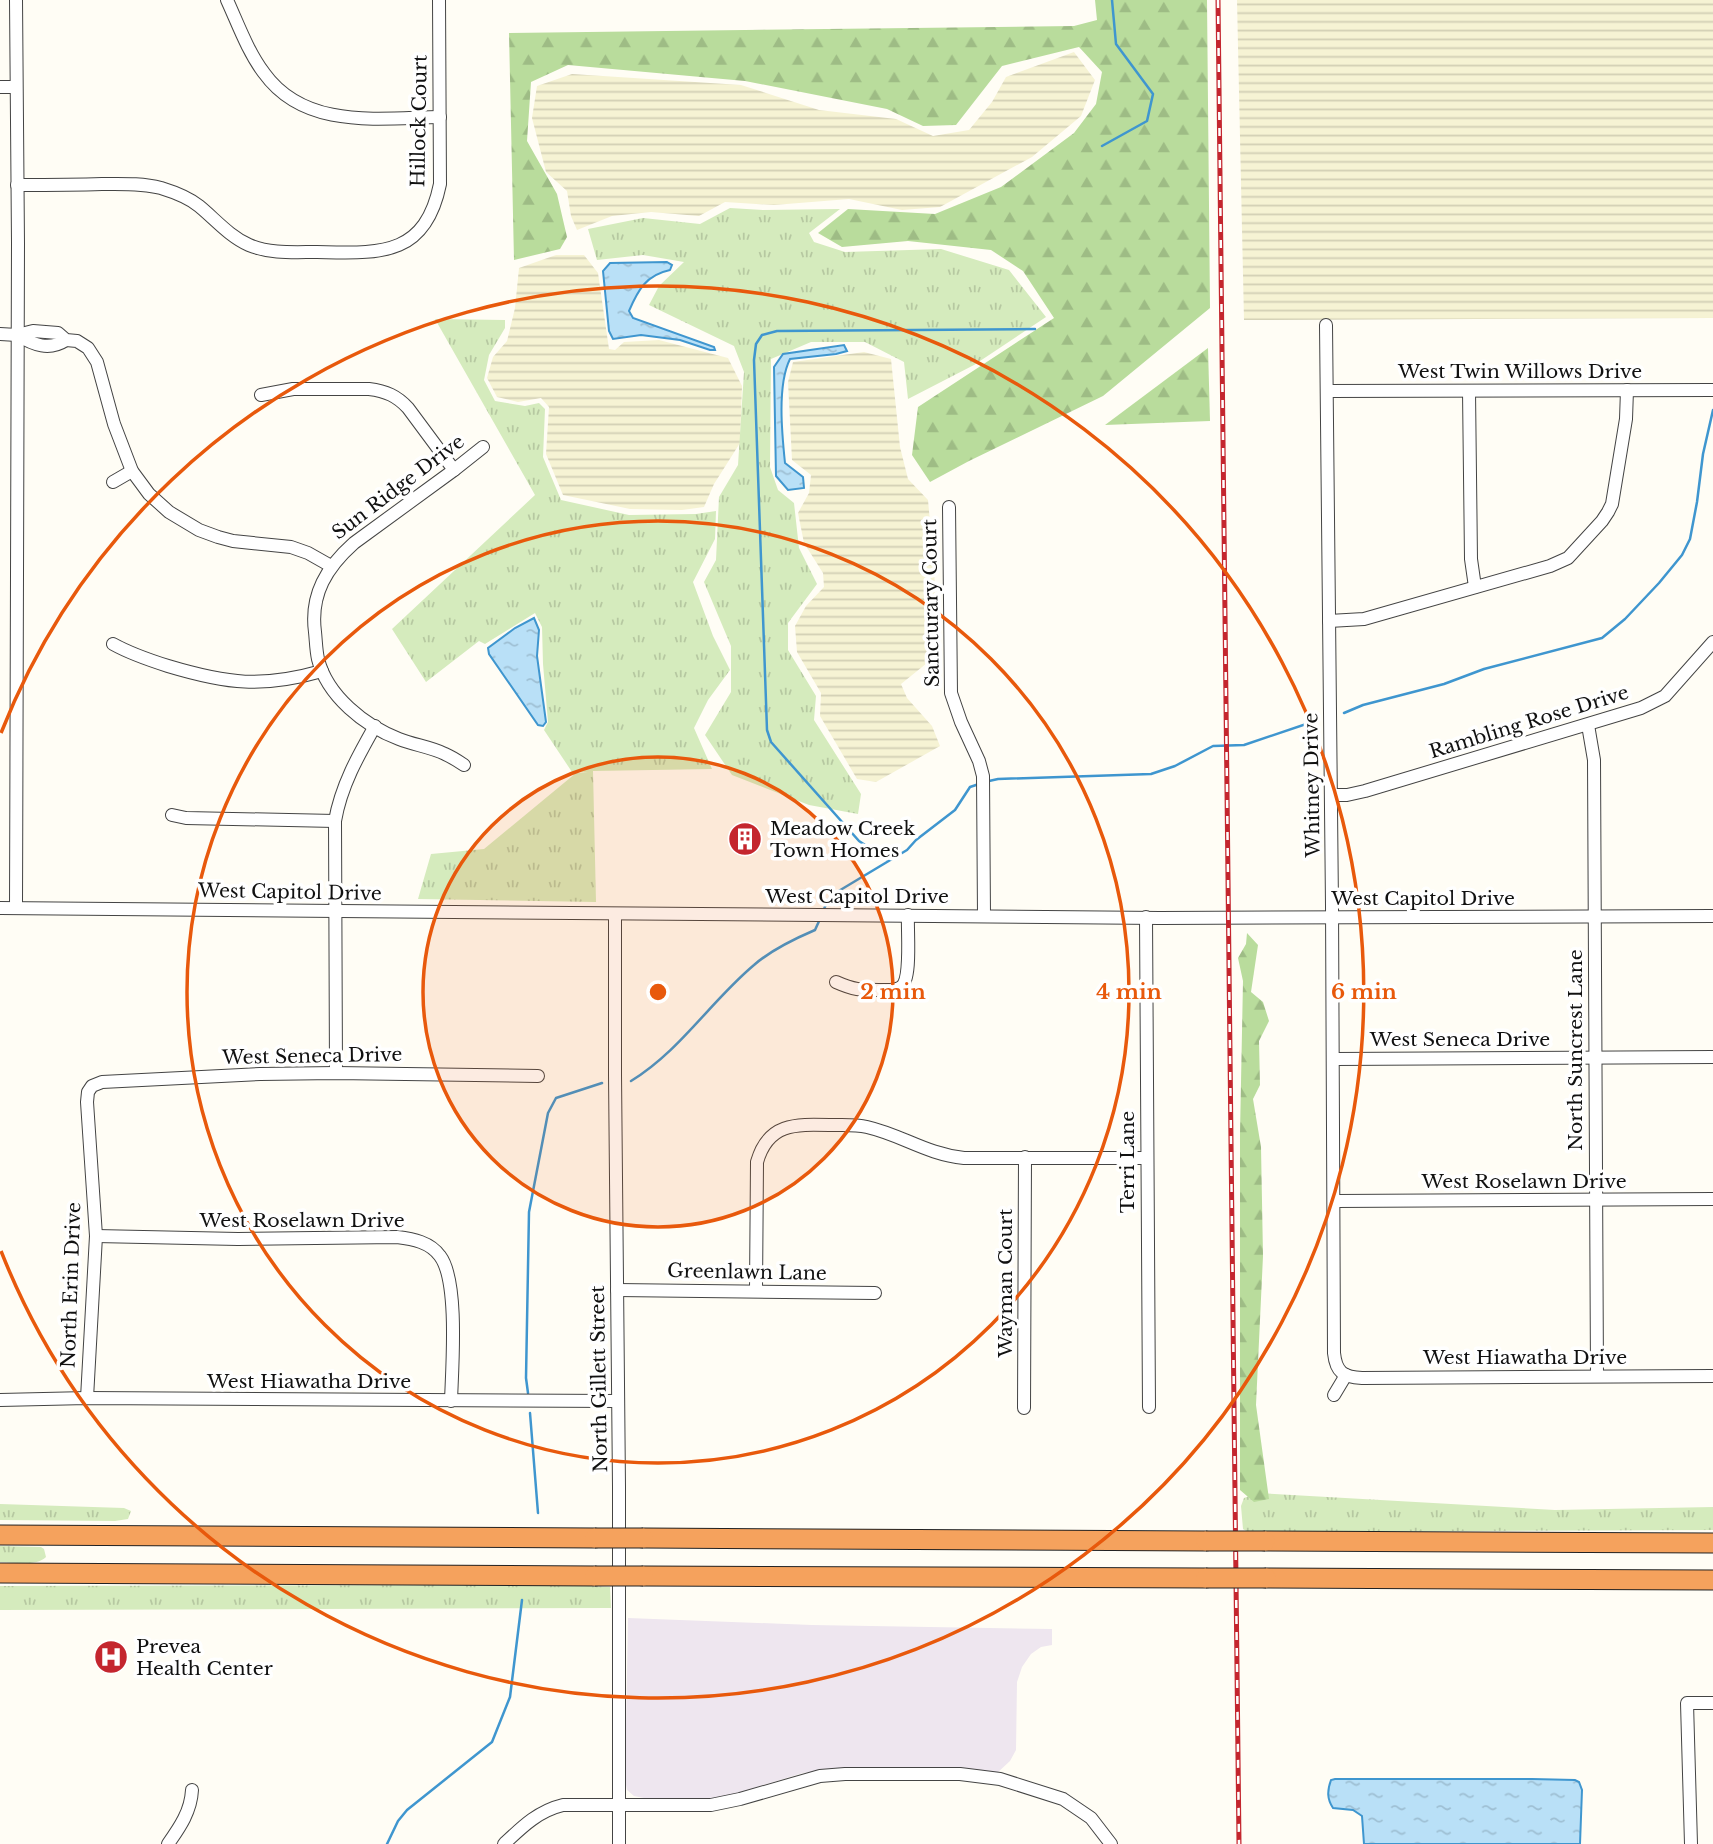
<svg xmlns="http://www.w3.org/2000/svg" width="1713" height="1844" font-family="'Libre Baskerville',serif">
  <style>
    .industrial { fill: #eee6ef }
    .farmland { fill: url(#farmland-rules) }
    .grass { fill: url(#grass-tufts) }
    .forest { fill: url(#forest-firs) }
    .water { fill: url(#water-ripples); stroke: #3f96cf; stroke-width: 2 }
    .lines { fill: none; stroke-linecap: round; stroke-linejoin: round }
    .stream { stroke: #3f96cf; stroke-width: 2.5 }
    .minor-casing { stroke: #444; stroke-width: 14 }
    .highway-casing { stroke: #222; stroke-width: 21 }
    .minor { stroke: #fff; stroke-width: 12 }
    .highway { stroke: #f5a25d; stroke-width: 19 }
    .rail-casing { stroke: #c4262e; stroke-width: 5 }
    .rail { stroke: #fff; stroke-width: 2.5; stroke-dasharray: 8; stroke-linecap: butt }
    .highway-bridge-casing { stroke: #222; stroke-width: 21; stroke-linecap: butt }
    .highway-bridge { stroke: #f5a25d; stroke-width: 19 }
    .ring { fill: none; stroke: #e8590c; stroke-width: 3.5 }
    .labels { text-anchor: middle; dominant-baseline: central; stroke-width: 7; stroke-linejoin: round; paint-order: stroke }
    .street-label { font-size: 19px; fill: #111; stroke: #fff }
    .poi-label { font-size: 19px; fill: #111; stroke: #fff; text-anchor: start }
    .centre { fill: #e8590c; stroke: #fff; stroke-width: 3.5 }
    .ring-label { font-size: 21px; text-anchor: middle; font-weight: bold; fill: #e8590c; stroke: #fff; stroke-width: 7; stroke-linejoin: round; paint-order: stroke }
  </style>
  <defs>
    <pattern id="farmland-rules" width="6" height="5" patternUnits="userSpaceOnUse" patternTransform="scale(1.75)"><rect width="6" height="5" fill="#f6f3d4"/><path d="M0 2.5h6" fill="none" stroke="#d2cfb5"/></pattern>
    <pattern id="grass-tufts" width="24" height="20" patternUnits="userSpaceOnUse" patternTransform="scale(1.75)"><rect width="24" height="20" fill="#d5ebbd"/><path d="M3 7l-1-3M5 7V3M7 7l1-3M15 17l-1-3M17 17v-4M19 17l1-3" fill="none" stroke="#b6c8a1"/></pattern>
    <pattern id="forest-firs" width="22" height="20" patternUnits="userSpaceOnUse" patternTransform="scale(1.75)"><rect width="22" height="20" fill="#b9dc9c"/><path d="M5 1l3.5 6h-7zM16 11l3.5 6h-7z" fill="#9ebc85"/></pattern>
    <pattern id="water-ripples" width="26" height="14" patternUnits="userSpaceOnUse" patternTransform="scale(1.75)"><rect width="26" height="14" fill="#b9e0f7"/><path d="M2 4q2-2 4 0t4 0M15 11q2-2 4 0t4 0" fill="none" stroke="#9ebfd3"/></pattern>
  </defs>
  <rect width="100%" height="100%" fill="#fffdf5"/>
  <polygon class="industrial" points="628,1618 812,1625 1052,1629 1052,1645 1041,1647 1031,1654 1022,1667 1017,1682 1016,1750 1010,1761 996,1774 818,1771 803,1773 721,1798 649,1799 634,1796 627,1790 625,1780"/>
  <g class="farmland">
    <polygon points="1237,0 1713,0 1713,318 1244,320"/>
    <polygon points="1074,52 1095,80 1081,116 1032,157 940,207 902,210 849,199 774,205 725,202 699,216 651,212 612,216 577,230 571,216 567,191 546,172 532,118 537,86 572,74 741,85 819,110 896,119 933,136 969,130 992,102 1006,77"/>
    <polygon points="556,255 584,255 598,273 609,349 615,350 624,342 659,340 728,358 742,386 740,443 714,484 704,507 682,510 630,509 563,495 546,454 549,407 541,398 518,402 497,397 487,378 493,357 507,341 515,308 519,268"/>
    <polygon points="864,352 891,359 900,447 908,479 928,500 930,522 922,538 934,562 936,629 932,659 901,684 907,698 932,726 940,746 876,782 857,779 820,716 821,693 797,652 795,626 806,606 824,587 823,573 804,543 798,513 809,493 811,475 792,460 788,382 793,362"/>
  </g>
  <g class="grass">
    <polygon points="730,208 763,210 840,209 809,233 814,242 845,252 941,249 1009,270 1046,317 974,365 908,399 904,362 865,342 811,342 771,359 770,467 778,490 794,503 799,548 817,584 788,623 788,650 816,696 814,720 861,794 858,814 809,805 732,775 705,735 731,692 731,646 704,582 716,560 719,497 738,465 744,372 734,346 649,305 659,286 684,262 643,255 597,260 588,229 643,218 700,224"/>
    <polygon points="435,319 505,320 505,328 489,355 484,380 495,401 525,406 539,403 545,409 543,457 561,500 629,515 696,514 716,511 715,539 693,582 713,636 730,670 708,700 694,728 712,769 593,771 596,902 418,899 431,854 484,849 576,773 588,772 572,772 544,730 548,722 543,664 542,627 535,613 485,644 479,641 426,682 392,629 535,495"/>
    <polygon points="1257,1493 1555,1510 1713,1507 1713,1530 1248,1532 1243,1529 1241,1506 1244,1498"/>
    <polygon points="0,1504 124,1508 131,1511 128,1519 115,1521 0,1520"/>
    <path d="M0,1546l41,1 3,2 2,8c-10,10 -32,5 -46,5z"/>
    <polygon points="569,1585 610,1587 611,1608 0,1610 0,1586"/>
  </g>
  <g class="forest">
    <polygon points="1095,0 1207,0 1210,308 1103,396 969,461 930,482 912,455 918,407 1054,318 1023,271 991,250 908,241 842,247 818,233 848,209 935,214 1001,187 1074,133 1096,104 1102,72 1079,47 1002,66 956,125 923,126 887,109 745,81 568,65 531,82 527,141 557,194 567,237 560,249 514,260 509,33 1074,26 1097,20"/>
    <polygon points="1208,348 1210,421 1105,425"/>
    <polygon points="1247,933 1258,945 1251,992 1263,1002 1269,1021 1259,1041 1260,1085 1253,1099 1261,1147 1263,1256 1256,1405 1269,1499 1254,1502 1240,1490 1240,1133 1243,981 1238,958 1246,944"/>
  </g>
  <g class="water">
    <path d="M667,262l5,3 -2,5c-24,5 -32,20 -41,41l4,7 81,29 1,3h-5l-30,-10 -39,-5 -28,4 -4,-8 -6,-60 7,-8z"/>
    <path d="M844,345l3,6 -11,3 -46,5c-13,26 -8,75 -5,104l18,14 1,11 -16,2 -12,-14 -2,-109 9,-13z"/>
    <polygon points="534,618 539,630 537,656 546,722 543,726 538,725 489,654 488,648 515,628"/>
    <path d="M1335,1779h197l43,1 4,2 3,8 -2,54h-216l-2,-28 -9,-6 -20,-2c-6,-9 -6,-17 -2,-28z"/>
  </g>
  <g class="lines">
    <g class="stream">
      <polyline points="1102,146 1147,121 1153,94 1116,44 1112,0"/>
      <polyline points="1344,713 1363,705 1444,684 1484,669 1602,638 1625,619 1659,583 1682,555 1690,539 1697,502 1703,454 1713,410"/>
      <polyline points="989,781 998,779 1151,774 1175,766 1213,746 1244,745 1318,720"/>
      <polyline points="888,860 859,841 771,742 767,730 754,360 756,344 762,335 777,331 1035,329"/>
      <polyline points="824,909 828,900 837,892 907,850 916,840 955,810 970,787 979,784"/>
      <path d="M631,1081c49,-30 79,-79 123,-116 17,-15 40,-26 61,-35l5,-11"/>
      <polyline points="528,1393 526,1378 529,1212 548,1113 556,1098 602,1083"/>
      <polyline points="530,1413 538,1513"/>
      <polyline points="387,1844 398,1821 407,1810 492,1742 510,1697 522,1600"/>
    </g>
    <g class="minor-casing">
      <g id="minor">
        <polyline points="16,0 18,243 16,908"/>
        <path d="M227,0c11,24 21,52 37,73 41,57 115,45 176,44"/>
        <polyline points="0,87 16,87"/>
        <path d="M17,185c28,0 57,0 85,-1 19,0 40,-1 59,4 13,4 27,9 38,18 16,13 30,30 50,39 21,9 45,7 68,7 61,1 108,6 123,-68l-1,-184"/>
        <path d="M1326,325l6,580 2,448c2,19 9,24 28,25l351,-2"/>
        <polyline points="0,334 17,335 33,331 58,333 66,340 77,341 88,348 97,362 114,424 132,471 149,494 169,512 199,530 218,537 233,541 291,547 308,553 331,566"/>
        <path d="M17,335c17,10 32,16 49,5"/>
        <polyline points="1327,391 1713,390"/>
        <polyline points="1469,391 1471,559 1475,587"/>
        <path d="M261,395l32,-6h76c17,2 28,7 39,19l46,62"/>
        <polyline points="113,482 132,471"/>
        <polyline points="949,507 951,693 961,722 979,761 983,776 984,916"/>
        <polyline points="1329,621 1364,619 1550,566 1568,558 1602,521 1608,512 1612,504 1626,419 1627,390"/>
        <path d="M113,644c18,10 36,16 55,22 60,18 94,22 154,5"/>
        <polyline points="1588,725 1594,760 1597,1376"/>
        <path d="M464,765c-6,-4 -12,-8 -19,-11 -14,-7 -31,-9 -46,-15 -34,-13 -72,-43 -81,-80 -2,-9 -2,-18 -3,-27 -5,-38 12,-65 39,-89l100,-73 29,-23"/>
        <polyline points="1331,795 1347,795 1365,791 1641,708 1665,696 1713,642"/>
        <polyline points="172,815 186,818 335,821"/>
        <polyline points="0,908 1160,918 1713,916"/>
        <polyline points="615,914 615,1075 619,1486 619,1844"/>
        <polyline points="1146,917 1149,1407"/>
        <path d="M836,982c18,8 24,8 43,8 8,0 16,1 22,-3 11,-8 6,-57 7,-72"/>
        <polyline points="1334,1059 1713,1057"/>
        <path d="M336,1073l-1,-252c6,-35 23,-65 40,-95"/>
        <polyline points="1335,1201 1713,1199"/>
        <path d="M96,1236l142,3 159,-2c16,2 33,5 43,19 19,25 12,112 11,145"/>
        <polyline points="617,1290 875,1293"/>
        <path d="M756,1290l1,-128c11,-39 38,-38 73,-37 12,0 25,-1 37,2 35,8 59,27 97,31h182"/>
        <polyline points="1334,1395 1346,1375"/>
        <polyline points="87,1398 96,1236 87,1102 88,1092 92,1086 102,1082 260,1074 336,1073 538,1076"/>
        <polyline points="0,1400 87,1398 618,1401"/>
        <polyline points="1024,1408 1025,1157"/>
        <path d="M168,1844c12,-17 23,-33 24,-54"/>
        <path d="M504,1844c18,-17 34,-33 59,-39h148l29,-6 80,-23 25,-2h115l40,5 63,20 28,19 20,26"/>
        <polyline points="1691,1844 1687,1703 1713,1703"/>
      </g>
    </g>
    <g class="highway-casing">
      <g id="highway">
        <polyline points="0,1535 595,1538"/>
        <polyline points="643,1538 1206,1541"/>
        <polyline points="1265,1541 1713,1543"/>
        <polyline points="0,1573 595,1576"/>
        <polyline points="643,1576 1206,1578"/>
        <polyline points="1266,1578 1713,1580"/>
      </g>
    </g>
    <use href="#minor" class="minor"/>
    <use href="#highway" class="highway"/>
    <g class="rail-casing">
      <polyline id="rail" points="1218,0 1239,1844"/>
    </g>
    <use href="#rail" class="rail"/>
    <g class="highway-bridge-casing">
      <g id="highway-bridge">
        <polyline points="595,1538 643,1538"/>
        <polyline points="1206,1541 1265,1541"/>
        <polyline points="595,1576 643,1576"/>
        <polyline points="1206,1578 1266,1578"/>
      </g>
    </g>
    <use href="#highway-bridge" class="highway-bridge"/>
  </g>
  <circle cx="658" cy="992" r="235" fill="#e8590c" fill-opacity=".12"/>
  <g class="ring">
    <circle cx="658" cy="992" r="235"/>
    <circle cx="658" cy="992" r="471"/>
    <path d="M1 733A706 706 0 1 1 1 1251"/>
  </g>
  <defs>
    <g id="building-disc" transform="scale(1.75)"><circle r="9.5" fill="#c4262e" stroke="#fff"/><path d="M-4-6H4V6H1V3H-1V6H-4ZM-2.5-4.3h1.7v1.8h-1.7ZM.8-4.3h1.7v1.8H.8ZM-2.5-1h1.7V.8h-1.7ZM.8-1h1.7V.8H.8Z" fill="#fff"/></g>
    <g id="hospital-disc" transform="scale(1.75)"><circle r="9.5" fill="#c4262e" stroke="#fff"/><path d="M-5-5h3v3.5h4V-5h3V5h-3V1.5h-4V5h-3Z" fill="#fff"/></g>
  </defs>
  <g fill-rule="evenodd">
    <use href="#building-disc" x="745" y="839"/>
    <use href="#hospital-disc" x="111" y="1657"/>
  </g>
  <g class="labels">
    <g class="street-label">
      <text transform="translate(419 121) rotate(-89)">Hillock Court</text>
      <text x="1520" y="371">West Twin Willows Drive</text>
      <text transform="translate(398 487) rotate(-37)">Sun Ridge Drive</text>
      <text transform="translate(931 603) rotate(-91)">Sancturary Court</text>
      <text transform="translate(1529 722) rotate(-17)">Rambling Rose Drive</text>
      <text transform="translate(1312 785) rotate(-91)">Whitney Drive</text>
      <text transform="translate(290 892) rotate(1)">West Capitol Drive</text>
      <text x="857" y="896">West Capitol Drive</text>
      <text x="1423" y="898">West Capitol Drive</text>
      <text x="1460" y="1039">West Seneca Drive</text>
      <text transform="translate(1575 1050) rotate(-90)">North Suncrest Lane</text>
      <text transform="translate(312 1056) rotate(-1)">West Seneca Drive</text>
      <text transform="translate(1127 1162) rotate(-90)">Terri Lane</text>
      <text x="1524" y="1181">West Roselawn Drive</text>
      <text x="302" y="1220">West Roselawn Drive</text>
      <text transform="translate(747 1272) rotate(1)">Greenlawn Lane</text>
      <text transform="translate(1005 1283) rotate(-90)">Wayman Court</text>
      <text transform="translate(71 1285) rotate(-88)">North Erin Drive</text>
      <text x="1525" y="1357">West Hiawatha Drive</text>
      <text transform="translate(599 1379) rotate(-91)">North Gillett Street</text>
      <text x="309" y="1381">West Hiawatha Drive</text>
    </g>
    <g class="poi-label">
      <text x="770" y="828">Meadow Creek<tspan x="770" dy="22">Town Homes</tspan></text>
      <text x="136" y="1646">Prevea<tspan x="136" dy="22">Health Center</tspan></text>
    </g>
  </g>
  <circle cx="658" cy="992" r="10" class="centre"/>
  <g class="ring-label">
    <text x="893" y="999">2 min</text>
    <text x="1129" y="999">4 min</text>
    <text x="1364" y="999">6 min</text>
  </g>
</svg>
